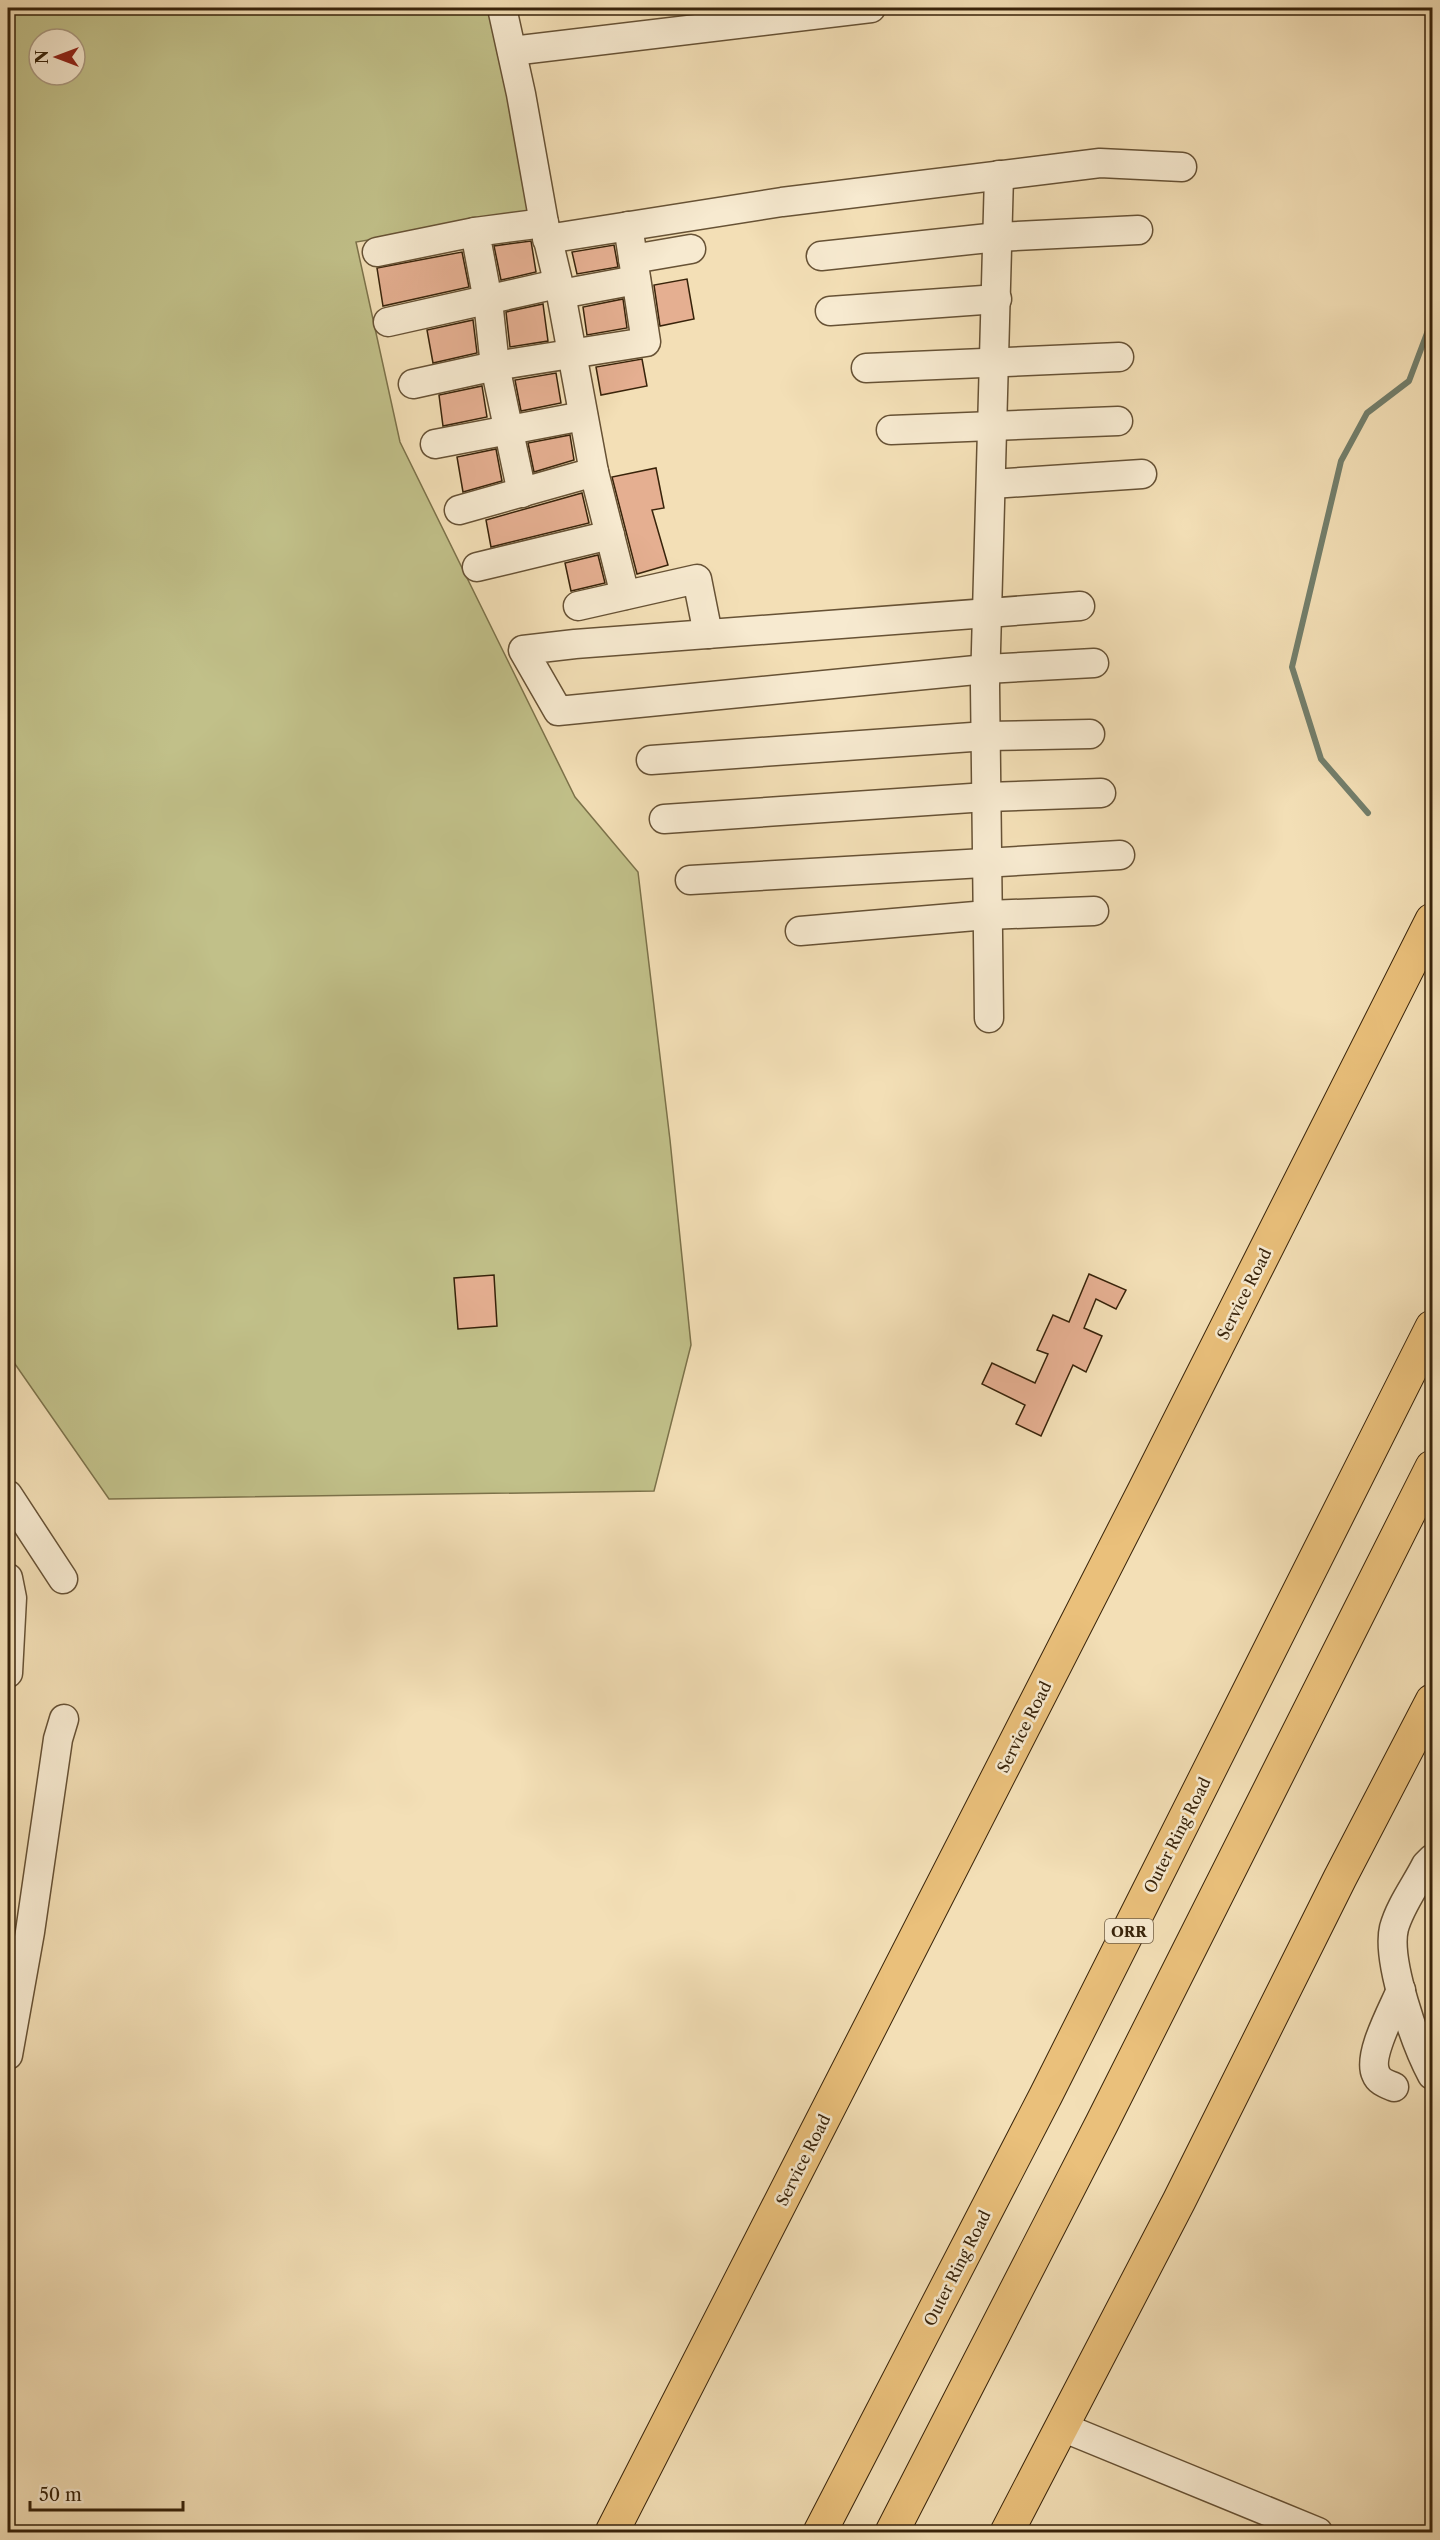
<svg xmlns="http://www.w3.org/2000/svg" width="1440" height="2540" font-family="'Libre Caslon Text',serif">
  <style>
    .green { fill: #c1c089; stroke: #7c724a; stroke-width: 1.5; fill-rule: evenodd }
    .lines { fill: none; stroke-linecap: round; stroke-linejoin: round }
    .stream { stroke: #737f6c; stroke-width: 6 }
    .building { fill: #e5af91; stroke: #38230a; stroke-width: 1.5 }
    .minor-casing { stroke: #675235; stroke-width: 31 }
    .major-casing { stroke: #38230a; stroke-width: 35 }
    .highway-casing { stroke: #38230a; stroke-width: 35 }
    .minor { stroke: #f7ead0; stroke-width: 28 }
    .major { stroke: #eac07b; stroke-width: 33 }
    .highway { stroke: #eac07b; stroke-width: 33 }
    .labels { text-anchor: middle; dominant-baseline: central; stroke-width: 5; stroke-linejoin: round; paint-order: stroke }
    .shield { fill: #f7ead0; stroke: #715f45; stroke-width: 1.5 }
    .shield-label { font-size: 15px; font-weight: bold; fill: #38230a }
    .street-label { font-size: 16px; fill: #38230a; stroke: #f7ead0 }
  </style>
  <rect width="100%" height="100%" fill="#f3dfb6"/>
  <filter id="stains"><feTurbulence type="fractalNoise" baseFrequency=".00333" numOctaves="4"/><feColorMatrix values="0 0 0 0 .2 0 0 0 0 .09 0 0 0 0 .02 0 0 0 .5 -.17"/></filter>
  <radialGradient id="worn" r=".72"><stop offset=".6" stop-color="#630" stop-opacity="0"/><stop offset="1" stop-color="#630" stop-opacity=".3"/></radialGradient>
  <path class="green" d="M8,8h481l15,70 24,135 -172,29 44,200 175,355 63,75 32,268 21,205 -37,146 -545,8 -101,-145zM39,39h36v36h-36z"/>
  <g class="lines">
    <polyline class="stream" points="1368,813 1321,759 1292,667 1341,461 1367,413 1409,381 1432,320"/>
  </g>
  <g class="building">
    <polygon points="531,241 536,272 501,280 494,246"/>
    <polygon points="614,245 618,267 577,274 572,252"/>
    <polygon points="462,252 469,287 383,306 377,268"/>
    <polygon points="687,279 694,319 660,326 654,285"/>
    <polygon points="623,299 627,328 587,335 583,307"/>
    <polygon points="543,304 548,341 510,347 506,312"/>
    <polygon points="473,320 477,353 433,363 427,330"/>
    <polygon points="642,359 647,386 601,395 596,367"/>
    <polygon points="556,373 561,403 521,411 515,380"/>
    <polygon points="482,386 487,417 443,426 439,395"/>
    <polygon points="570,435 574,460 534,472 528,443"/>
    <polygon points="496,449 502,481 463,492 457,457"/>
    <polygon points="656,468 664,508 652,510 668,565 637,574 612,477"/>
    <polygon points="582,493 589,523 491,547 486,520"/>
    <polygon points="598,555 605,583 571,591 565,563"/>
    <polygon points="1089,1274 1126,1290 1116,1309 1096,1299 1084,1328 1102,1336 1086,1372 1073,1365 1041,1436 1016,1424 1025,1405 982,1384 992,1363 1035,1383 1048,1354 1037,1350 1053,1315 1069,1322"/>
    <polygon points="494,1275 497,1326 458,1329 454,1278"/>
  </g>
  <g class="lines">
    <g class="minor-casing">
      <g id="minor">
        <polyline points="502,8 521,94 544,223 561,294 594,472 625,595"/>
        <polyline points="512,51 871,8"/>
        <polyline points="547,239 782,202 1100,163 1182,167"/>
        <polyline points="377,252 475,232"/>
        <polyline points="821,256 998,237 1138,230"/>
        <polyline points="633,259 691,249"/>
        <polyline points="561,294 636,280"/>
        <polyline points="830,311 997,299"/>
        <polyline points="388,322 557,284"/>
        <polyline points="866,368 1119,357"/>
        <polyline points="413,384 495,366 646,342 628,226"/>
        <polyline points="891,430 1118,421"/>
        <polyline points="435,444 583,416"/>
        <polyline points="992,484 1142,474"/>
        <polyline points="522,493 495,366 488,301 475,232 544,223"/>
        <polyline points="459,510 594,472"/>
        <polyline points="477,567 610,535"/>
        <polyline points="578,606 697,579 708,634"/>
        <polyline points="1080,606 575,644 523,650 558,711 986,669 1094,663"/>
        <polyline points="651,760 986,736 1090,734"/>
        <polyline points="664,819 986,797 1101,793"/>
        <polyline points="690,880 1120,855"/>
        <polyline points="800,931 987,915 1094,911"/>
        <polyline points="989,1018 985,686 999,175"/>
        <polyline points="8,1495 63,1579"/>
        <polyline points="8,1578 12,1598 8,1673"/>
        <path d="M1432,1859l-6,6c-10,20 -26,41 -32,63 -8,33 22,117 38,147"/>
        <polyline points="8,2055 30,1932 58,1739 64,1719"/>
        <path d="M1394,2087c-7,-3 -15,-5 -18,-13 -9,-18 17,-65 25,-84"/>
        <polyline points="1062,2427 1318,2532"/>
      </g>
    </g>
    <g class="major-casing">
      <g id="major">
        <polyline points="612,2532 1144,1491 1432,920"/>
        <polyline points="1007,2532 1179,2201 1340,1878 1432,1701"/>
      </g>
    </g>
    <g class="highway-casing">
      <g id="highway">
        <polyline points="820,2532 1046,2095 1432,1327"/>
        <polyline points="892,2532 1102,2123 1432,1467"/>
      </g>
    </g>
    <use href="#minor" class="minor"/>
    <use href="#major" class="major"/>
    <use href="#highway" class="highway"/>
  </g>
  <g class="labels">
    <rect class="shield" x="1105" y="1919" width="48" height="24" rx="4.5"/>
    <g class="shield-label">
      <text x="1129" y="1931">ORR</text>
    </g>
    <g class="street-label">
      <text transform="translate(1244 1294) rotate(-63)">Service Road</text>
      <text transform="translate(1024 1727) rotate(-63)">Service Road</text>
      <text transform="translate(1177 1835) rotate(-63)">Outer Ring Road</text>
      <text transform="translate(803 2160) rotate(-63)">Service Road</text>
      <text transform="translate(957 2268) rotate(-63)">Outer Ring Road</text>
    </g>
  </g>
  <rect width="1440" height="2540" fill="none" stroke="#f3dfb6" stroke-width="30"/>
  <rect x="9" y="9" width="1422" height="2522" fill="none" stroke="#38230a" stroke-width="3"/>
  <rect x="15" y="15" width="1410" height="2510" fill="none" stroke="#38230a" stroke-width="1.5"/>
  <g transform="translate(57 57) rotate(270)"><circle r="28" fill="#f7ead0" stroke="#ab9a81" stroke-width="1.5"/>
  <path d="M0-4.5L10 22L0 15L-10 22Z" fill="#8f2418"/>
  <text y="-9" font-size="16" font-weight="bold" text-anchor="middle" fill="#38230a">N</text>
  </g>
  <path d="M30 2501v9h153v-9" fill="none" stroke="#38230a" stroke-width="3"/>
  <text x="39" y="2501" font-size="18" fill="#38230a" stroke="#f7ead0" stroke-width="4.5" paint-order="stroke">50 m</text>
  <rect width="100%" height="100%" filter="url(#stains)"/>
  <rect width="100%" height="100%" fill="url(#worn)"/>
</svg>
